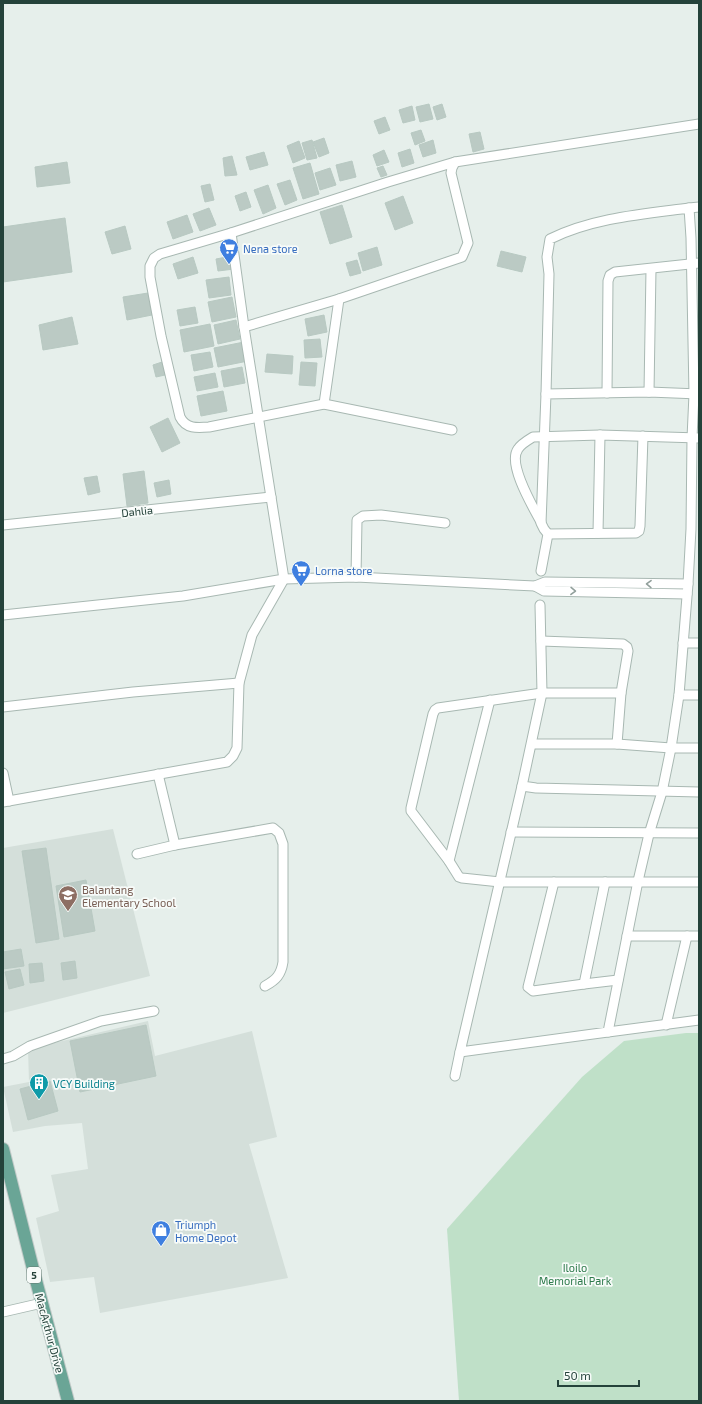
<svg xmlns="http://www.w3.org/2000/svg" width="702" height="1404" font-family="'Exo 2',sans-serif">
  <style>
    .built { fill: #d4dfda }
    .green { fill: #bfe0c8 }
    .building { fill: #bbcac4; stroke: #b8c9c2 }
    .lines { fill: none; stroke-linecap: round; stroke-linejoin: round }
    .minor-casing { stroke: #a8b8b2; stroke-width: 11 }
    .primary-casing { stroke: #c2cac8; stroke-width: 14 }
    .minor { stroke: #fff; stroke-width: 9 }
    .primary { stroke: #6aa596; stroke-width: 12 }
    .oneway { stroke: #92a09c }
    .labels { text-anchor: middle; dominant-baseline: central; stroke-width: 3.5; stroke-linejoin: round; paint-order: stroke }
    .shield { fill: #f7fbf9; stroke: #637a73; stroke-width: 1 }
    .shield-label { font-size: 10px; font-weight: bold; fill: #24423a }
    .shop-label { font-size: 11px; fill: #366cbe; stroke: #f7fbf9; text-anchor: start }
    .street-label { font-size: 11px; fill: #24423a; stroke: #f7fbf9 }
    .education-label { font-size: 11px; fill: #785e54; stroke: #f7fbf9; text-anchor: start }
    .culture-label { font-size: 11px; fill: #0d838f; stroke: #f7fbf9; text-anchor: start }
    .park-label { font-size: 11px; fill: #2d7a4b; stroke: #f7fbf9 }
  </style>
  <rect width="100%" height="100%" fill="#e6efeb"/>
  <g class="built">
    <polygon points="113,829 150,976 3,1013 3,848"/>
    <polygon points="148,1021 155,1056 252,1031 277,1137 249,1144 288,1278 100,1313 94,1277 50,1282 36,1218 59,1211 51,1175 88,1169 82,1123 45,1126 13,1132 3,1087 29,1082 28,1049"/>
  </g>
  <polygon class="green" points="686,1033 699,1033 699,1401 459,1401 447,1229 582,1077 624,1041"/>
  <g class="building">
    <polygon points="429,104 433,119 420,122 416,107"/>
    <polygon points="442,104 446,117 437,120 433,107"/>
    <polygon points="412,106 415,120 403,123 399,110"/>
    <polygon points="385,117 390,130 379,134 374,121"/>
    <polygon points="421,130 425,141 415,145 411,133"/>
    <polygon points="480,132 484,149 473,152 469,134"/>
    <polygon points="324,138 329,153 319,157 313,142"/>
    <polygon points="312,140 317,158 307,160 302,143"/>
    <polygon points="433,140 436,153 423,157 419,145"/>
    <polygon points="299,141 305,158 293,163 287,146"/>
    <polygon points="410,149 414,163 402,167 398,153"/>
    <polygon points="384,150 389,162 377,166 373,155"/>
    <polygon points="264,152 268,165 250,170 246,157"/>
    <polygon points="232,156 237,175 225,176 223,158"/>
    <polygon points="352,161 356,177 340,181 336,165"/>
    <polygon points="67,162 70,183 37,187 35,167"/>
    <polygon points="310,163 319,194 303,199 293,168"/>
    <polygon points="383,166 387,175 381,177 377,168"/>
    <polygon points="330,168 336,185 320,190 315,173"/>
    <polygon points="290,180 297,200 285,205 277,184"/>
    <polygon points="210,184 214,200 205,202 201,186"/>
    <polygon points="268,185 276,208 263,214 254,190"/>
    <polygon points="246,192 251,207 240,211 235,196"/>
    <polygon points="403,196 413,223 395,230 385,203"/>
    <polygon points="342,205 352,237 330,244 320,212"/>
    <polygon points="209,208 216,225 200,231 193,214"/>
    <polygon points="187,215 193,232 173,239 167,222"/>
    <polygon points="65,218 72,272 3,282 3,227"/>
    <polygon points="125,226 131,249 112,254 105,232"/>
    <polygon points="377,247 382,265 363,271 358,253"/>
    <polygon points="501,251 526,257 522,272 497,266"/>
    <polygon points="232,256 234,269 218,271 216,259"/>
    <polygon points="193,257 198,273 178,279 173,264"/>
    <polygon points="357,260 361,273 350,276 346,263"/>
    <polygon points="229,277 231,295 209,298 206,280"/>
    <polygon points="148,293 152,315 127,320 123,297"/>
    <polygon points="232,297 236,317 212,322 208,302"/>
    <polygon points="195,307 198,323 180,326 177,310"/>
    <polygon points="324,315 327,332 308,336 305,319"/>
    <polygon points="72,317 78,344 43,350 39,325"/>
    <polygon points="236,320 240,339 218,344 214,325"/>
    <polygon points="210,324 214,346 184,352 180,330"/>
    <polygon points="320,339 322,357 305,358 304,340"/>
    <polygon points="244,342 248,361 218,367 214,348"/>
    <polygon points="210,352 213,367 194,371 191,355"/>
    <polygon points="267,354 293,356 292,374 265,372"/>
    <polygon points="162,362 165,375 156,377 153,365"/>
    <polygon points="301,362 317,363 315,386 299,385"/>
    <polygon points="242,367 245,383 224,387 221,371"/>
    <polygon points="215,373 218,387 197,391 194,377"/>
    <polygon points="223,391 227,411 201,416 197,396"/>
    <polygon points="168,418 180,443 162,452 150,427"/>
    <polygon points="144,471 148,503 127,506 123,474"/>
    <polygon points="97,476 100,492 88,495 84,478"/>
    <polygon points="169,480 171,494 157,497 154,483"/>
    <polygon points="46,848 59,939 36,943 22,851"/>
    <polygon points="86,880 95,931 64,937 56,886"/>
    <polygon points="21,949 24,966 3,969 3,952"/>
    <polygon points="75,961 77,978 63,980 61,963"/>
    <polygon points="42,963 44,981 30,983 29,964"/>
    <polygon points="20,969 24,985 9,989 5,972"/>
    <polygon points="146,1025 156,1076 80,1092 70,1041"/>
    <polygon points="50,1081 58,1111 28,1120 20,1089"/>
  </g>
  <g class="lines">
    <g class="minor-casing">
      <g id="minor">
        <polyline points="689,208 699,207"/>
        <path d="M231,233l-71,21 -6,4 -4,8v11l11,59 19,81c6,12 17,11 29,10l115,-23 128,26"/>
        <polyline points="244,327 339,299"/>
        <polyline points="649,392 651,269"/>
        <polyline points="607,393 608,281 610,275 615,272 699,263"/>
        <polyline points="324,404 339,299 462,257 468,243 451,173 452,168 455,162"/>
        <path d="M541,522c-8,-15 -34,-58 -23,-73 3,-5 10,-9 15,-12l67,-2 99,3"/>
        <polyline points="3,525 271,497"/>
        <polyline points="598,533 600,435"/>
        <polyline points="548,534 636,533 639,531 640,526 643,436"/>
        <polyline points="541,571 548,534 544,529 541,523 546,394 649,392 699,394"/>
        <polyline points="356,577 357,520 363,516 381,515 445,523"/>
        <polyline points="535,586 544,591 687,594"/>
        <polyline points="540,605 542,693 522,786 536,788 699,792"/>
        <polyline points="3,615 183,596 284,579 356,577 535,586 545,582 688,584"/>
        <polyline points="541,641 623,644 627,647 628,651 621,693 542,693 438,708 435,710 433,714 411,808 411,811 449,861 459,877 462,878 500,882 699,882"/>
        <polyline points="683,643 699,643"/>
        <polyline points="679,695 699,695"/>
        <polyline points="3,707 133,692 239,683"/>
        <polyline points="532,744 617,744 671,748 699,748"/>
        <polyline points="617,744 621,693"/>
        <polyline points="3,773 9,801"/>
        <polyline points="158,774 175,845"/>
        <path d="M522,786l-62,266 148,-20 30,-151 11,-47 13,-42 9,-44 8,-53 9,-111 3,-55 1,-91 2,-44 -3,-156 -2,-30c-46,6 -97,10 -139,31l-3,18 2,17 -3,120"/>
        <polyline points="3,802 227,762 233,756 237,748 239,683 252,635 284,579 244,327 231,233 388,182 455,162 699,124"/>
        <polyline points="511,832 699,833"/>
        <path d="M137,854l38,-9 98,-17 6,5 4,11v118c-2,13 -7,18 -18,24"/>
        <polyline points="449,861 490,700"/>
        <polyline points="554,882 528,987 533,991 584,984 618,980"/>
        <polyline points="627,936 699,936"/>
        <polyline points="584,984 605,882"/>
        <polyline points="666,1025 687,936"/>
        <polyline points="608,1032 699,1020"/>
        <polyline points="3,1059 13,1056 30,1046 101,1021 154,1011"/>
        <polyline points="455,1076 460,1052"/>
        <polyline points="3,1312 42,1303"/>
      </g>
    </g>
    <g class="primary-casing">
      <polyline id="primary" points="3,1149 34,1273 68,1401"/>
    </g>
    <use href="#minor" class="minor"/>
    <use href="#primary" class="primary"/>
  </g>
  <defs><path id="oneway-chevron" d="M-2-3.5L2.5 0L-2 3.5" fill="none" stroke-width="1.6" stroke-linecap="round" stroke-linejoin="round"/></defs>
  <g class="oneway">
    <use href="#oneway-chevron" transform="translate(649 584) rotate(-179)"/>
    <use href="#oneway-chevron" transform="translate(573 591) rotate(1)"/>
  </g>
  <defs>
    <g id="supermarket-pin" transform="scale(1)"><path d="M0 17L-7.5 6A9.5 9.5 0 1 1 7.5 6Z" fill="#3f7fe0" stroke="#f7fbf9"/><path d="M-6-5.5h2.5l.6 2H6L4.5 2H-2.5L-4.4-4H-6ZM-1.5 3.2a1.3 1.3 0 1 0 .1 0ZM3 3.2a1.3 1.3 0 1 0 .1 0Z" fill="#fff"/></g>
    <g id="school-pin" transform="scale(1)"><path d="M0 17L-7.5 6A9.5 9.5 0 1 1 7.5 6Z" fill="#8d6e63" stroke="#f7fbf9"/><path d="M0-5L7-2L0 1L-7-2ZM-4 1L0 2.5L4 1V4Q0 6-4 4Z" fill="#fff"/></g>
    <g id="building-pin" transform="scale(1)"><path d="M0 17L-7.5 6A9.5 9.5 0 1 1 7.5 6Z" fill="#0f9aa8" stroke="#f7fbf9"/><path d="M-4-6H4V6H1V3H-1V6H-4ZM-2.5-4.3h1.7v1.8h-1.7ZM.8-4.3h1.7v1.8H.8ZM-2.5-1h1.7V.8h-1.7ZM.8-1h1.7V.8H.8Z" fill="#fff"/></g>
    <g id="shop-pin" transform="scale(1)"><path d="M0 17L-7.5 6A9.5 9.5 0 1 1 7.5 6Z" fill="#3f7fe0" stroke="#f7fbf9"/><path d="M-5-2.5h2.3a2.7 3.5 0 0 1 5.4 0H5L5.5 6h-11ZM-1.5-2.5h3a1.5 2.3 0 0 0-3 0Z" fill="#fff"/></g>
  </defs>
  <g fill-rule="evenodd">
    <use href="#supermarket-pin" x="229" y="248"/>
    <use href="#supermarket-pin" x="301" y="570"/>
    <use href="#school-pin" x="68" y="895"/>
    <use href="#building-pin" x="39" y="1083"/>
    <use href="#shop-pin" x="161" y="1230"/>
  </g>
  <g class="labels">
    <rect class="shield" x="27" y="1267" width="14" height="16" rx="3"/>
    <g class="shield-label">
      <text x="34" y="1275">5</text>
    </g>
    <g class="shop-label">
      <text x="243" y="248">Nena store</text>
      <text x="315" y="570">Lorna store</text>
      <text x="175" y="1224">Triumph<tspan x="175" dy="13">Home Depot</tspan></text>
    </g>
    <g class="street-label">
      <text transform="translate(137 511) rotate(-6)">Dahlia</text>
      <text transform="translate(50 1333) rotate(75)">MacArthur Drive</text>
    </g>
    <g class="education-label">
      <text x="82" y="889">Balantang<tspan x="82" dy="13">Elementary School</tspan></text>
    </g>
    <g class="culture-label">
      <text x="53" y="1083">VCY Building</text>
    </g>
    <g class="park-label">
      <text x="575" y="1267">Iloilo<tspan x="575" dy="13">Memorial Park</tspan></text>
    </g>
  </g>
  <rect width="702" height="1404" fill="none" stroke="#24423a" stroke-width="8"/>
  <path d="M558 1380v6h81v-6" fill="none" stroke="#24423a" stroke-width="2"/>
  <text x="564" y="1380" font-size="12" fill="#24423a" stroke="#f7fbf9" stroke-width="3" paint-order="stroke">50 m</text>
</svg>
